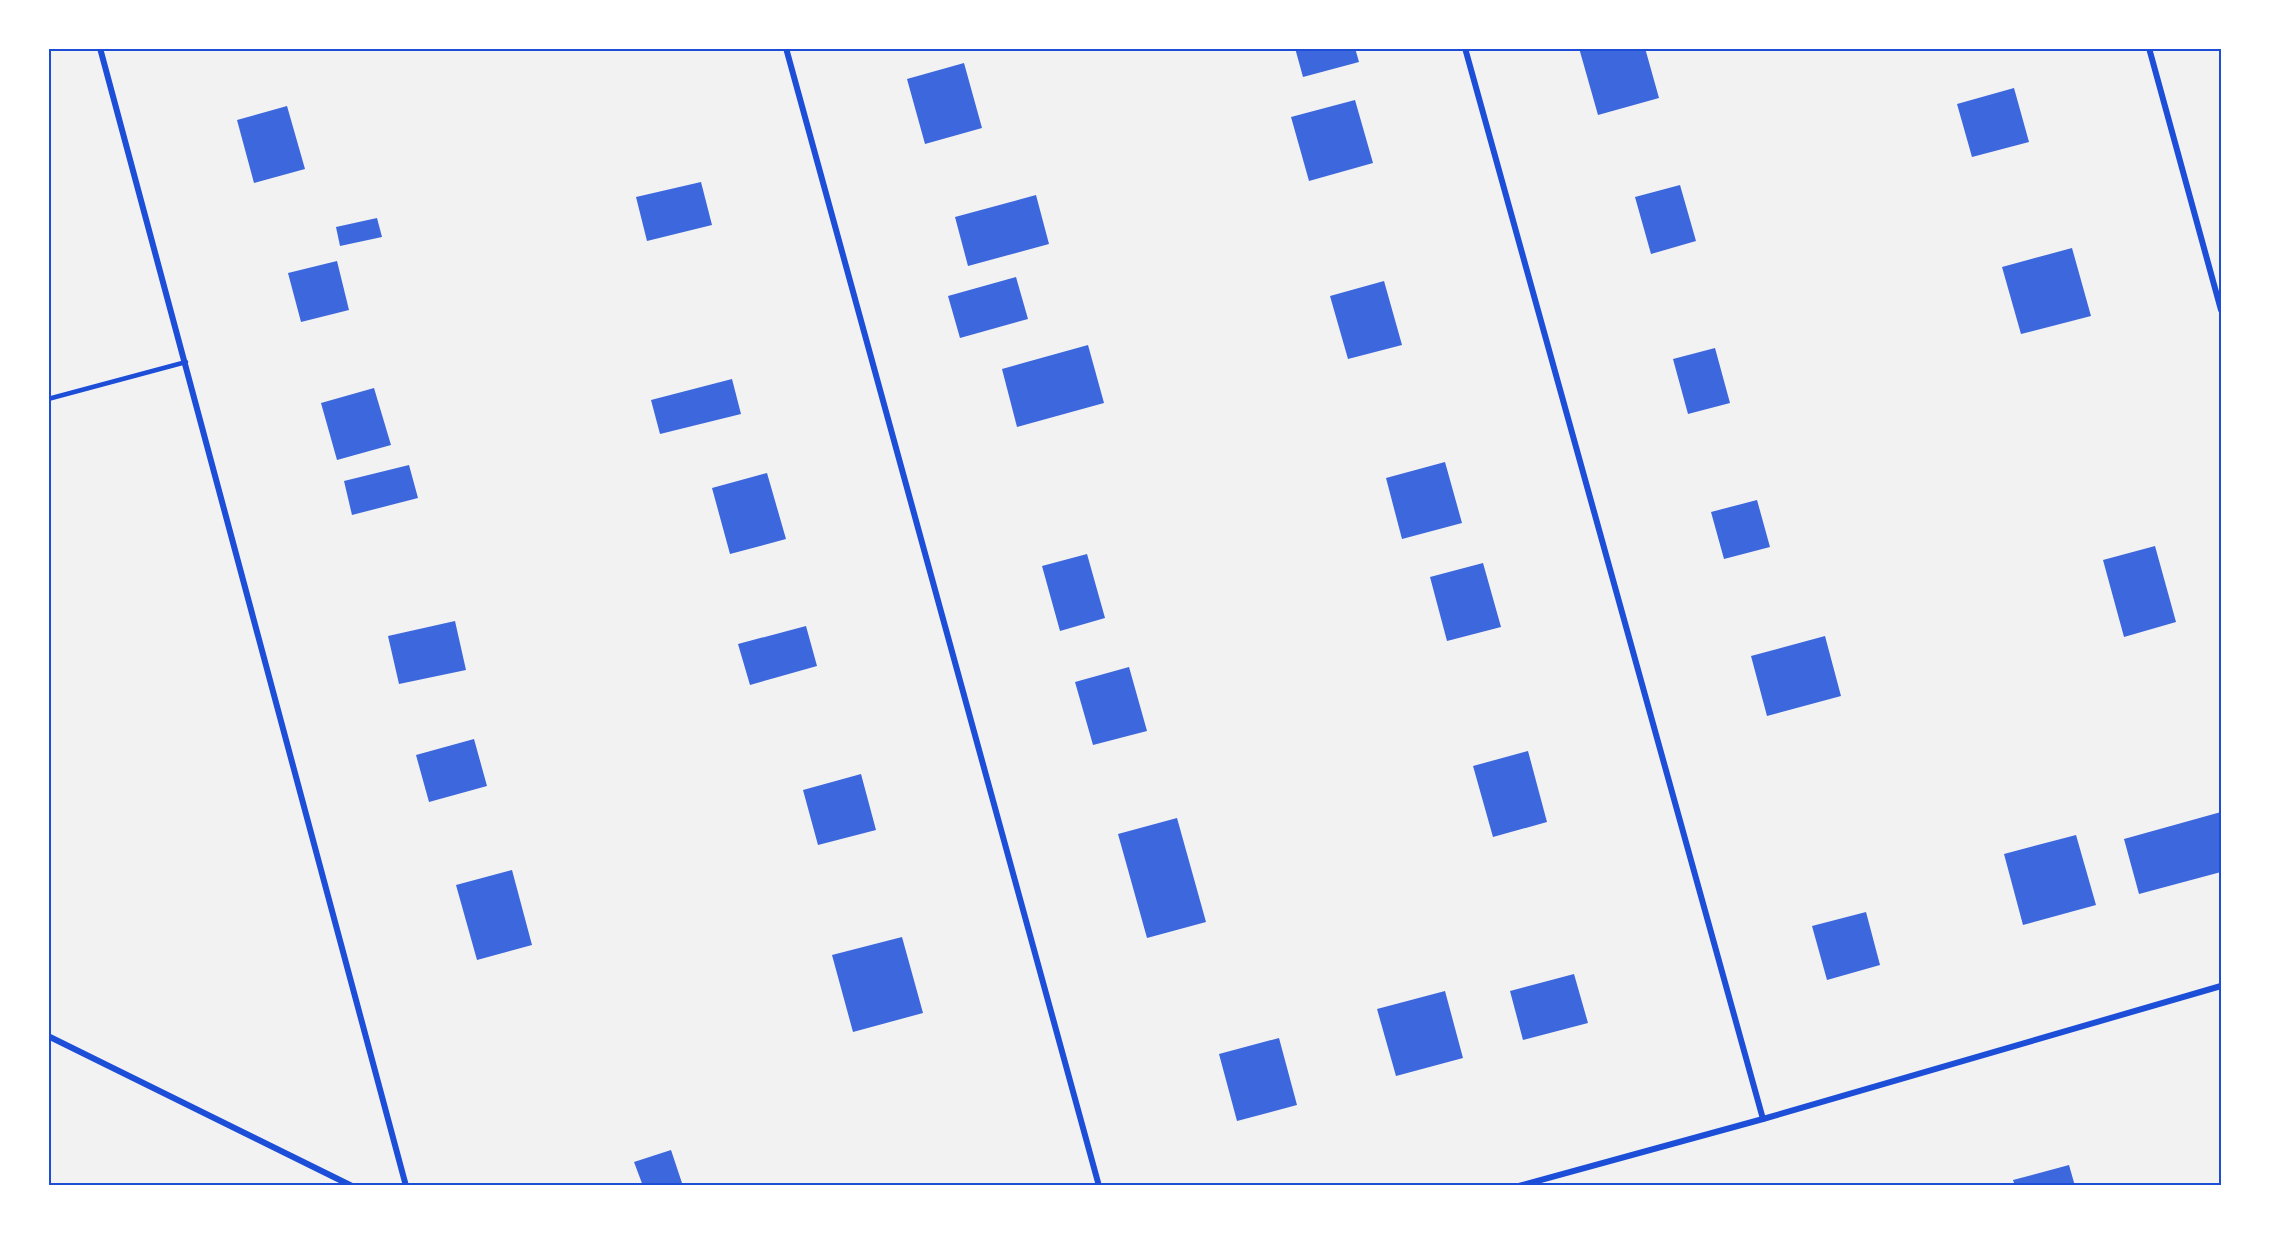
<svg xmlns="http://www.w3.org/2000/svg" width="2269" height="1234" font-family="'DejaVu Sans',sans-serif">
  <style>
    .building { fill: #3d67dc }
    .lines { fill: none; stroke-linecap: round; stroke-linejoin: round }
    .service { stroke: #1d4ed8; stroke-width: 4.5 }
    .minor { stroke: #1d4ed8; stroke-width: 6 }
    .neatline { fill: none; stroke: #1d4ed8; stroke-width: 2 }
  </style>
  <rect width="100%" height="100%" fill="#f2f2f2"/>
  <g class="building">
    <polygon points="1295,48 1355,48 1359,62 1303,77"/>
    <polygon points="1579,48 1645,48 1659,98 1598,115"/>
    <polygon points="964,63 982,128 925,144 907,79"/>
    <polygon points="2014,88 2029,142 1972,157 1957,104"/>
    <polygon points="1355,100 1373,163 1309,181 1291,117"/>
    <polygon points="287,106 305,169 254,183 237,120"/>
    <polygon points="701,182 712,225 647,241 636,197"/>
    <polygon points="1680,185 1696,241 1651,254 1635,197"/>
    <polygon points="1036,195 1049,244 968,266 955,217"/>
    <polygon points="377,218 382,237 340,246 336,227"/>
    <polygon points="2072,248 2091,316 2021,334 2002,267"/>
    <polygon points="337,261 349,310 301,322 288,273"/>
    <polygon points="1016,277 1028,319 960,338 948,296"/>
    <polygon points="1384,281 1402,345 1348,359 1330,296"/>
    <polygon points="1088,345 1104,403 1017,427 1002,369"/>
    <polygon points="1715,348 1730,403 1688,414 1673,359"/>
    <polygon points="732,379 741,414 660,434 651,400"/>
    <polygon points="374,388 391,445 337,460 321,403"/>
    <polygon points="1445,462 1462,523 1402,539 1386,478"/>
    <polygon points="409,465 418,498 352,515 344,481"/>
    <polygon points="767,473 786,539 730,554 712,488"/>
    <polygon points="1757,500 1770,547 1724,559 1711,512"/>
    <polygon points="2155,546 2176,622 2124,637 2103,560"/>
    <polygon points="1087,554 1105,618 1060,631 1042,566"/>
    <polygon points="1483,563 1501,627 1447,641 1430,577"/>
    <polygon points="455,621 466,670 399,684 388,636"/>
    <polygon points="806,626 817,666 750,685 738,644"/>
    <polygon points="1825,636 1841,696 1767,716 1751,656"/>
    <polygon points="1129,667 1147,731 1093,745 1075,682"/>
    <polygon points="474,739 487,786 429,802 416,755"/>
    <polygon points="1528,751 1547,822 1493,837 1473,766"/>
    <polygon points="861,774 876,830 818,845 803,790"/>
    <polygon points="2221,812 2221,872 2139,894 2124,839"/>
    <polygon points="1177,818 1206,922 1147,938 1118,834"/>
    <polygon points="2076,835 2096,905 2023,925 2004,854"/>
    <polygon points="512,870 532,945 477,960 456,885"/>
    <polygon points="1866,912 1880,965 1827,980 1812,926"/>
    <polygon points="902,937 923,1013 853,1032 832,955"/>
    <polygon points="1574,974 1588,1023 1523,1040 1510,991"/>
    <polygon points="1445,991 1463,1058 1396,1076 1377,1009"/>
    <polygon points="1279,1038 1297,1105 1237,1121 1219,1054"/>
    <polygon points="671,1150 682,1183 672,1186 643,1186 634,1162"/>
    <polygon points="2069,1165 2075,1186 2015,1186 2013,1180"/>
  </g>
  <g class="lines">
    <polyline class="service" points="48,399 186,362"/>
    <g class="minor">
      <polyline points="100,48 406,1186"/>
      <polyline points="786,48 1099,1186"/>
      <polyline points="1465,48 1763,1119"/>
      <polyline points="2149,48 2221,310"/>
      <polyline points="48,1036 352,1186"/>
      <polyline points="1519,1186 1763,1119 2221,986"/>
    </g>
  </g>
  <rect width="2269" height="1234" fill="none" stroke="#ffffff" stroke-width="99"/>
  <rect x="50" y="50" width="2170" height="1134" class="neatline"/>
</svg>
